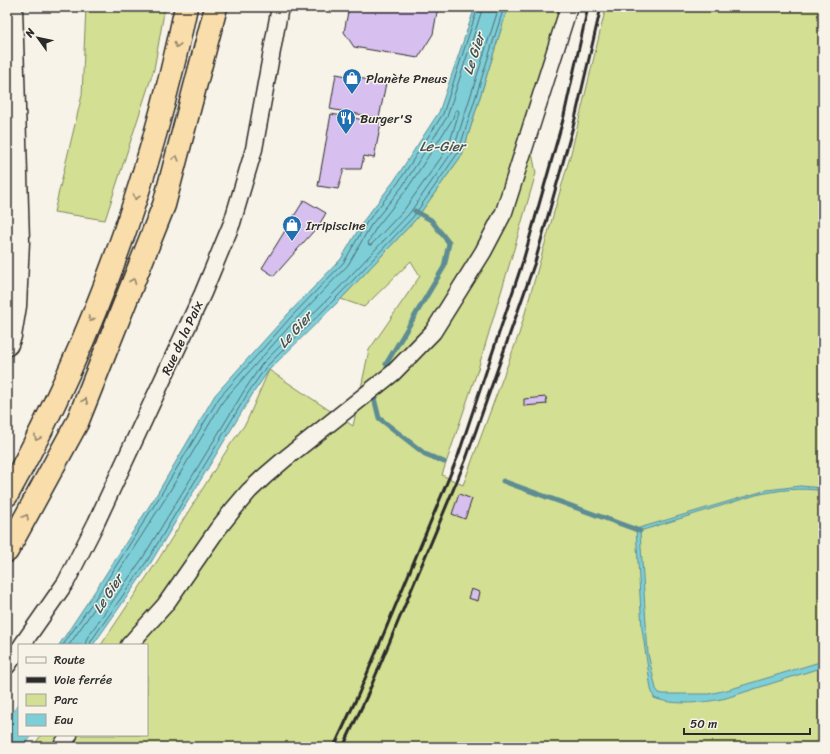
<svg xmlns="http://www.w3.org/2000/svg" width="830" height="754" font-family="Sriracha,sans-serif">
  <style>
    .green { fill: #d3df92; stroke: #7f855e }
    .water { fill: #7eced8; stroke: #5d8d93 }
    .lines { fill: none; stroke-linecap: round; stroke-linejoin: round }
    .shore { stroke: #4c6c70; stroke-width: 1 }
    .stream { stroke: #5d8d93; stroke-width: 5 }
    .building { fill: #d7c0f0; stroke: #2b2b2b }
    .street-casing { stroke: #2b2b2b; stroke-width: 19 }
    .secondary-casing { stroke: #2b2b2b; stroke-width: 25 }
    .highway-casing { stroke: #2b2b2b; stroke-width: 25 }
    .street { stroke: #f7f3e8; stroke-width: 16 }
    .secondary { stroke: #f7f3e8; stroke-width: 22 }
    .highway { stroke: #f9deab; stroke-width: 22 }
    .rail { stroke: #2b2b2b; stroke-width: 3 }
    .oneway { stroke: #92846b }
    .labels { text-anchor: middle; dominant-baseline: central; stroke-width: 3; stroke-linejoin: round; paint-order: stroke }
    .poi-label { font-size: 13px; fill: #2b2b2b; stroke: #f7f3e8; text-anchor: start }
    .street-label { font-size: 13px; fill: #2b2b2b; stroke: #f7f3e8 }
    .water-label { font-size: 14px; font-style: italic; fill: #405456; stroke: #f7f3e8 }
  </style>
  <rect width="100%" height="100%" fill="#f7f3e8"/>
  <filter id="ink" filterUnits="userSpaceOnUse"><feTurbulence type="fractalNoise" baseFrequency=".025" numOctaves="2"/><feDisplacementMap in="SourceGraphic" scale="8" xChannelSelector="R" yChannelSelector="G"/><feConvolveMatrix kernelMatrix="1 2 1 2 8 2 1 2 1" color-interpolation-filters="sRGB"/></filter>
  <g filter="url(#ink)">
    <g class="green">
      <polygon points="86,7 165,7 154,69 105,220 54,212 82,95"/>
      <polygon points="508,7 563,7 525,117 536,173 514,249 478,369 442,475 463,485 519,334 571,153 606,7 823,7 823,747 33,747 41,735 147,735 147,645 101,645 158,560 230,445 246,423 269,370 353,426 369,350 420,276 411,261 364,307 341,299 416,219 462,155"/>
    </g>
    <g class="water">
      <polygon points="475,7 508,7 462,155 416,219 341,299 269,370 252,395 150,564 93,645 59,645 95,591 157,494 215,395 288,314 341,259 364,220 394,181 439,112"/>
      <path d="M800,486l23,2v3c-23,-4 -44,-1 -67,4l-116,36 8,123 8,35 3,4 4,1h46l22,-5 92,-28v6l-97,31c-21,5 -52,8 -72,0l-3,-9 -9,-60 -6,-100 131,-39z"/>
      <polygon points="19,703 19,735 32,735 24,747 7,747 7,721"/>
    </g>
    <g class="lines">
      <g class="shore">
        <polygon points="456,110 458,110 459,112 448,148 404,210 371,245 369,245 368,243 376,228 407,189 452,120"/>
        <polyline points="63,645 99,593 160,496 219,398 291,317 344,262 367,222 398,183 443,114 478,7"/>
        <polyline points="69,645 103,596 165,499 223,401 295,320 348,265 371,225 402,187 447,117 483,7"/>
        <polyline points="85,645 87,638 142,559 244,391 262,364 335,292 409,214 453,151 499,7"/>
        <polyline points="90,645 91,641 147,561 248,393 266,367 338,296 413,217 458,153 504,7"/>
      </g>
      <g class="stream">
        <polyline points="386,364 444,267 449,243 431,220 415,211"/>
        <polyline points="374,398 379,418 425,454 444,462"/>
        <polyline points="503,481 640,531"/>
      </g>
    </g>
    <g class="building">
      <polygon points="349,7 438,7 433,34 418,58 354,47 344,32"/>
      <polygon points="336,74 386,83 379,118 330,109"/>
      <polygon points="331,114 381,123 374,158 364,156 361,169 344,169 338,189 318,186"/>
      <polygon points="304,200 326,213 319,225 274,276 262,268"/>
      <polygon points="546,397 547,404 524,406 524,399"/>
      <polygon points="459,494 472,499 465,519 452,514"/>
      <polygon points="471,589 480,592 478,601 468,598"/>
    </g>
    <g class="lines">
      <g class="street-casing">
        <g id="street">
          <polyline points="22,645 66,582 96,523 203,293 232,223 254,149 280,7"/>
          <polyline points="129,645 165,605 217,530 232,511 249,491 265,476 286,458 393,373 433,332 483,252 504,212 569,7"/>
          <polyline points="7,666 19,649"/>
          <polyline points="61,747 69,735"/>
        </g>
      </g>
      <g class="secondary-casing">
        <polyline id="secondary" points="7,344 10,336 15,306 18,241 11,7"/>
      </g>
      <g class="highway-casing">
        <g id="highway">
          <path d="M7,495c85,-152 144,-318 179,-488"/>
          <polyline points="7,551 77,423 164,205 216,7"/>
        </g>
      </g>
      <use href="#street" class="street"/>
      <use href="#secondary" class="secondary"/>
      <use href="#highway" class="highway"/>
      <g class="rail">
        <polyline points="334,747 359,693 458,456 523,261 563,120 588,7"/>
        <polyline points="343,747 367,696 466,459 535,262 574,123 601,7"/>
      </g>
    </g>
    <defs><path id="oneway-chevron" d="M-2-3.5L2.5 0L-2 3.5" fill="none" stroke-width="1.6" stroke-linecap="round" stroke-linejoin="round"/></defs>
    <g class="oneway">
      <use href="#oneway-chevron" transform="translate(177 45) rotate(104)"/>
      <use href="#oneway-chevron" transform="translate(176 158) rotate(-75)"/>
      <use href="#oneway-chevron" transform="translate(136 197) rotate(109)"/>
      <use href="#oneway-chevron" transform="translate(133 281) rotate(-68)"/>
      <use href="#oneway-chevron" transform="translate(91 319) rotate(111)"/>
      <use href="#oneway-chevron" transform="translate(85 401) rotate(-68)"/>
      <use href="#oneway-chevron" transform="translate(37 438) rotate(117)"/>
      <use href="#oneway-chevron" transform="translate(26 517) rotate(-61)"/>
    </g>
  </g>
  <defs>
    <g id="shop-pin" transform="scale(1)"><path d="M0 17L-7.5 6A9.5 9.5 0 1 1 7.5 6Z" fill="#1f6fb2" stroke="#f7f3e8"/><path d="M-5-2.5h2.3a2.7 3.5 0 0 1 5.4 0H5L5.5 6h-11ZM-1.5-2.5h3a1.5 2.3 0 0 0-3 0Z" fill="#fff"/></g>
    <g id="restaurant-pin" transform="scale(1)"><path d="M0 17L-7.5 6A9.5 9.5 0 1 1 7.5 6Z" fill="#1f6fb2" stroke="#f7f3e8"/><path d="M-5-6h1v4h1v-4h1v4h1v-4h1v5L-1.5 .5V6h-2V.5L-5-1ZM5-6V6H3V1.5H1.5Q1.5-4 5-6Z" fill="#fff"/></g>
  </defs>
  <g fill-rule="evenodd">
    <use href="#shop-pin" x="352" y="78"/>
    <use href="#restaurant-pin" x="346" y="118"/>
    <use href="#shop-pin" x="292" y="225"/>
  </g>
  <g class="labels">
    <g class="poi-label">
      <text x="366" y="78">Planète Pneus</text>
      <text x="360" y="118">Burger'S</text>
      <text x="306" y="225">Irripiscine</text>
    </g>
    <g class="street-label">
      <text transform="translate(182 338) rotate(-65)">Rue de la Paix</text>
    </g>
    <g class="water-label">
      <text transform="translate(474 54) rotate(-72)">Le Gier</text>
      <text x="442" y="146">Le-Gier</text>
      <text transform="translate(295 330) rotate(-48)">Le Gier</text>
      <text transform="translate(108 594) rotate(-57)">Le Gier</text>
    </g>
  </g>
  <rect width="830" height="754" fill="none" stroke="#f7f3e8" stroke-width="24"/>
  <rect x="12" y="12" width="806" height="730" fill="none" stroke="#2b2b2b" stroke-width="1.5" filter="url(#ink)"/>
  <rect x="18" y="644" width="130" height="92" fill="#f7f3e8" stroke="#a5a39c"/>
  <rect x="26" y="657" width="20" height="6" fill="#f7f3e8" stroke="#a5a39c"/>
  <text x="54" y="664" font-size="12" fill="#2b2b2b">Route</text>
  <rect x="26" y="677" width="20" height="6" fill="#2b2b2b" stroke="#a5a39c"/>
  <text x="54" y="684" font-size="12" fill="#2b2b2b">Voie ferrée</text>
  <rect x="26" y="694" width="20" height="12" fill="#d3df92" stroke="#a5a39c"/>
  <text x="54" y="704" font-size="12" fill="#2b2b2b">Parc</text>
  <rect x="26" y="714" width="20" height="12" fill="#7eced8" stroke="#a5a39c"/>
  <text x="54" y="724" font-size="12" fill="#2b2b2b">Eau</text>
  <g transform="translate(38 38) rotate(303)" stroke="#f7f3e8" stroke-width="3" paint-order="stroke">
  <path d="M0-3L7 15L0 10L-7 15Z" fill="#2b2b2b"/>
  <text y="-6" font-size="11" font-weight="bold" text-anchor="middle" fill="#2b2b2b">N</text>
  </g>
  <path d="M684 728v6h126v-6" fill="none" stroke="#2b2b2b" stroke-width="2"/>
  <text x="690" y="728" font-size="12" fill="#2b2b2b" stroke="#f7f3e8" stroke-width="3" paint-order="stroke">50 m</text>
</svg>
